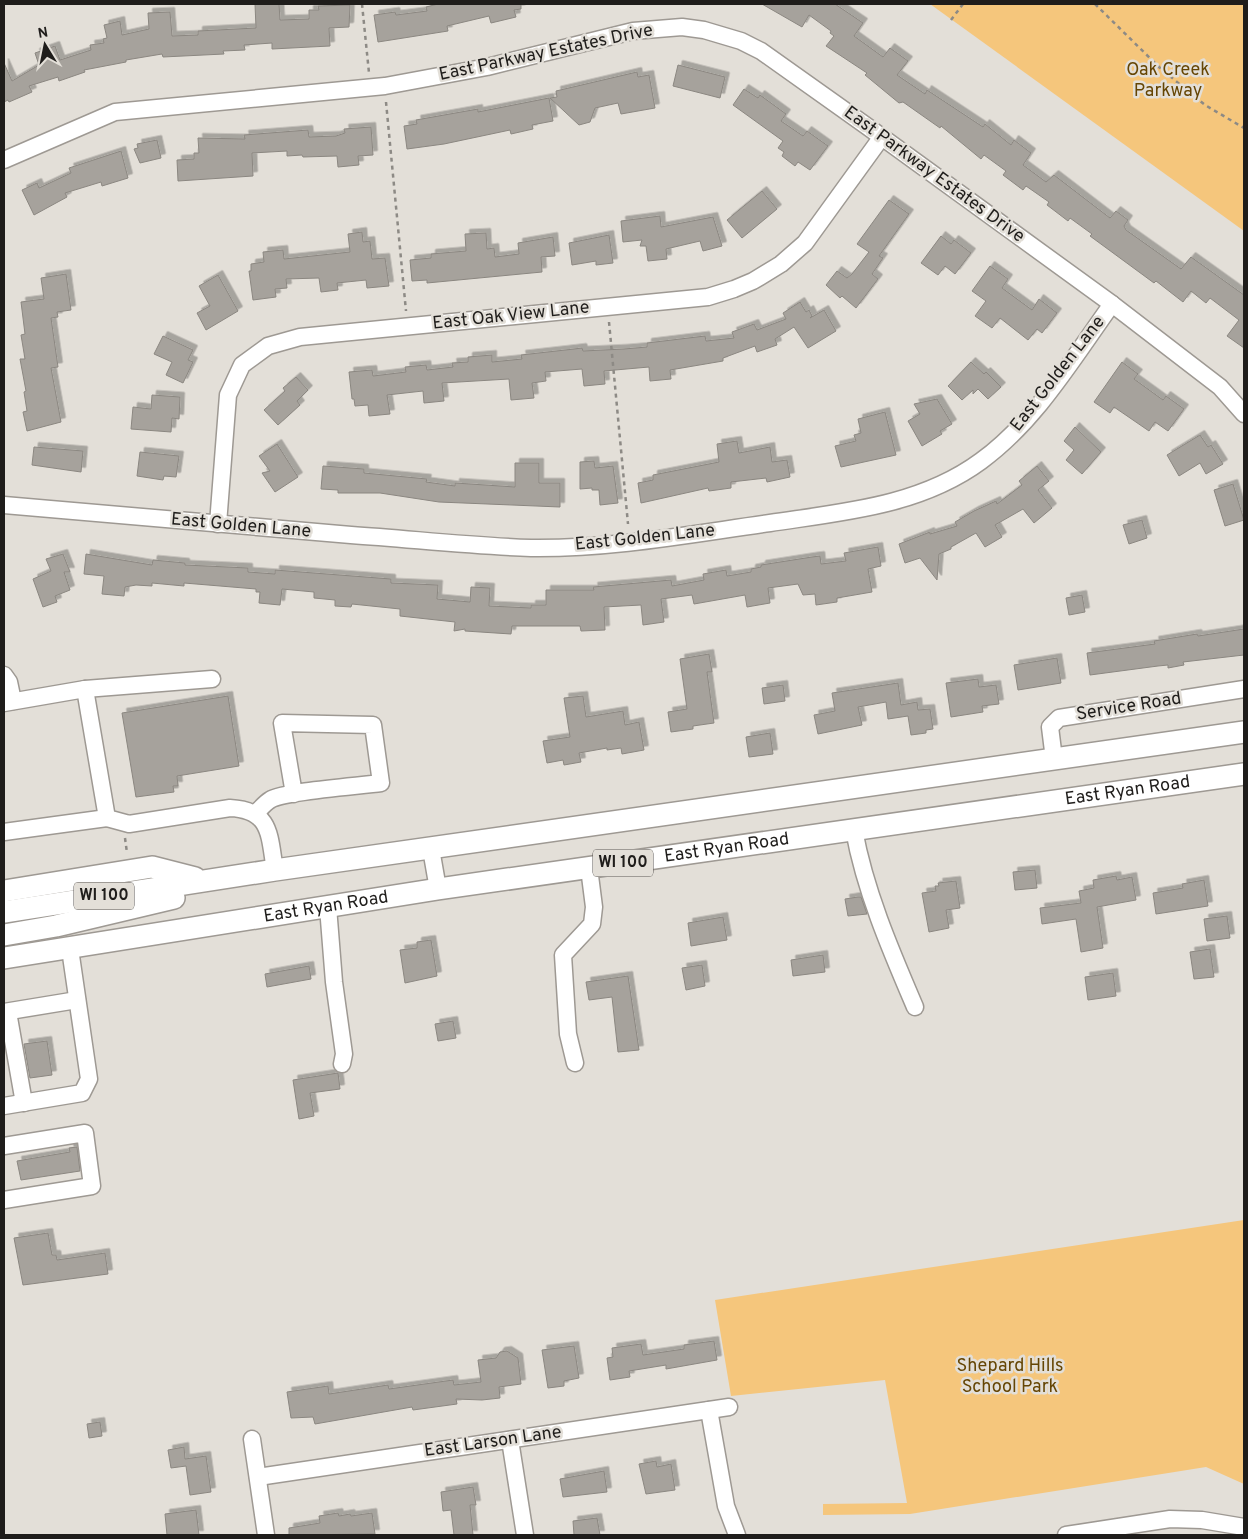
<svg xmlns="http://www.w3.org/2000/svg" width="1248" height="1539" font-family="Overpass,sans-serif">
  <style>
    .green { fill: #f5c67c }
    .building { fill: #a6a29c; stroke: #8b8781; filter: url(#shadow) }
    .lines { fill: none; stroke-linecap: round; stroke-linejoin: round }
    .minor-casing { stroke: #9e9993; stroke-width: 19 }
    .major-casing { stroke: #9e9993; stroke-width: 24 }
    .path { stroke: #8d8a85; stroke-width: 2.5; stroke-dasharray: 4 4; stroke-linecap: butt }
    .minor { stroke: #fff; stroke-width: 16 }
    .major { stroke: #fff; stroke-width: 21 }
    .labels { text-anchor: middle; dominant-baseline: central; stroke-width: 5; stroke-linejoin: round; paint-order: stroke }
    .shield { fill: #e3dfd8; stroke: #5a5754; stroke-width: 1 }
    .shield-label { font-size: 16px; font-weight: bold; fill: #1f1d1b }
    .street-label { font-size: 18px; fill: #1f1d1b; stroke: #e3dfd8 }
    .park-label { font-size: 18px; fill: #654503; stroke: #e3dfd8 }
  </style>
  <defs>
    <filter id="shadow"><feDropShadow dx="4.5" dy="-4.5" stdDeviation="0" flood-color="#0004"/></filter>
  </defs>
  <rect width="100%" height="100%" fill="#e3dfd8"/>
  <g class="green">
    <polygon points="930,4 1244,4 1244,231"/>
    <polygon points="1244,1220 1244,1484 1206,1467 910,1514 823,1515 823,1504 907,1503 885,1380 731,1396 715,1300"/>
  </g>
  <g class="building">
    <polygon points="255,4 279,4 280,20 309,19 309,10 319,10 318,6 350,5 349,27 329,28 330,46 272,49 272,43 244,45 245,50 223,51 224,54 163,57 162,54 126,60 126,62 84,70 85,72 59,81 58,77 29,86 32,92 9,102 8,100 4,102 4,63 12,81 39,65 35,53 55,46 60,60 91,50 90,45 104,43 103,39 107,38 104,25 120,21 122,35 149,29 148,13 170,12 172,36 198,35 198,31 256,28"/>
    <polygon points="438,4 521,4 521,9 514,10 516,17 491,23 489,16 447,26 448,31 378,42 374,15 395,12 396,15 427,11 426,7"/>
    <polygon points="762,4 835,4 863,23 854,36 883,57 890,48 908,61 897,75 925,94 927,90 983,127 985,124 1011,145 1014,140 1031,153 1023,165 1046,182 1054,175 1110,218 1116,211 1128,220 1124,226 1126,230 1181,269 1191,257 1244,295 1244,348 1227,336 1239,320 1210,298 1206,303 1191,291 1183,302 1156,281 1154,283 1090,236 1092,234 1070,218 1068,221 1047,205 1049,202 1026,186 1023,190 1003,175 1006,171 984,155 981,159 941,126 940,128 903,102 899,103 865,75 867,73 826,46 834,36 830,33 831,31 809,15 802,27"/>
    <polygon points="678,65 725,77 720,98 673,86"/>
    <polygon points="637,72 638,77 649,75 655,108 621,114 618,103 595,108 590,122 579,125 550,98 557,97 556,91"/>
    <polygon points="744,89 758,98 760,95 786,114 781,121 803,136 807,131 828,146 810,170 798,162 795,166 782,156 784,152 778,148 783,141 733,105"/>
    <polygon points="549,98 553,121 532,125 533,129 511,134 510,130 444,144 407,149 404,126 417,124 416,120 478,109 478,112"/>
    <polygon points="371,127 373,155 358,156 359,165 338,167 337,156 303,157 302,155 287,156 287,151 252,153 253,176 178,181 177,160 194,159 194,153 199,153 198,138 245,139 244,135 308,130 309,137 336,136 345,133 344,129"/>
    <polygon points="157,140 161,158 140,163 134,149 138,148 137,144"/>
    <polygon points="121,151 128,178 102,186 101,182 65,193 67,197 34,215 22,190 37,183 39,188 71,173 69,168"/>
    <polygon points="762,191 777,209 742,238 727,220"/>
    <polygon points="889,200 909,214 879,256 883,258 872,274 878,279 856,308 842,296 840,298 826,285 837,271 847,278 852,274 869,252 857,244"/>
    <polygon points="660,216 661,227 713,217 722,246 703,251 700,241 666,249 667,259 648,261 646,246 640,246 642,240 623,242 621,221"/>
    <polygon points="362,232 363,242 370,241 372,259 385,258 389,286 367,288 366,280 337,283 338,290 321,292 319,278 286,279 287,288 275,289 276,297 253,300 249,271 251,271 251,264 264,262 263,252 283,250 284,259 350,252 348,234"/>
    <polygon points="486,233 487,249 494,248 495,257 519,254 518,243 553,237 555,256 541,257 542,272 427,283 427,280 412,281 410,260 431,258 431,254 466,251 465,234"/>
    <polygon points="609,235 613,263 596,265 596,261 572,265 569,243"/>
    <polygon points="941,236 951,244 954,240 971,253 955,274 945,266 938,275 921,263"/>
    <polygon points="990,266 1008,279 1002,288 1032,310 1039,299 1057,313 1042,333 1037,329 1028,340 1000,318 992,328 975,316 986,301 972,291"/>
    <polygon points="66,274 71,310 57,312 58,317 51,318 58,367 51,368 61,422 27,431 23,412 27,411 24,392 26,391 20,359 25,359 21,335 25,334 21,302 44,299 41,278"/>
    <polygon points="218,275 238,311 206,330 197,313 210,306 199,286"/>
    <polygon points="800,302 806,312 809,310 812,316 810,318 824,310 836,331 808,348 794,327 775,339 777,345 757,352 755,346 723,358 723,361 670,370 671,379 650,381 649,367 604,371 605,384 584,386 582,369 545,372 546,381 532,383 534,398 511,400 509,379 442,383 444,401 424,403 423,391 387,395 390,414 369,416 368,405 355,406 354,399 352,399 349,372 372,370 373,376 406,372 405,367 426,365 427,370 453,367 452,363 468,362 468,357 492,355 492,362 522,359 521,355 574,349 582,348 583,351 624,349 647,347 647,343 705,336 706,341 734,338 732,332 754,324 757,330 786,319 783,313"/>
    <polygon points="163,336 193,350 188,360 193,362 183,383 166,375 172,362 154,354"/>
    <polygon points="971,362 984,374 986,372 1001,387 988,399 978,389 973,394 973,390 962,400 948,386"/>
    <polygon points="1122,362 1138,374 1134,379 1163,400 1166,396 1184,409 1168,431 1155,422 1149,431 1114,407 1110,413 1094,402"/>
    <polygon points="296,377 308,390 297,401 300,405 278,425 264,410 285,391 283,388"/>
    <polygon points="152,395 180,397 179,419 172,418 171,432 131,429 133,407 151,409"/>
    <polygon points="937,399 952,424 940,431 942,434 922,446 908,421 920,414 914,404"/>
    <polygon points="885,412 896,455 841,467 835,446 856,441 854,435 861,433 858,419"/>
    <polygon points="1075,427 1101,452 1082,474 1066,460 1074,450 1064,441"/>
    <polygon points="1200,435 1208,447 1211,445 1223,464 1206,474 1200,463 1179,476 1167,455"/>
    <polygon points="737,441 739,453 770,447 772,462 787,460 790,477 767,482 766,478 731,482 731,488 709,491 708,488 641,503 638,483 653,480 653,475 719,462 717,444"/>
    <polygon points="277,444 298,477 275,492 262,473 270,471 259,456"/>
    <polygon points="34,447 83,451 81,472 32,465"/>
    <polygon points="140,452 179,456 176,477 164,476 163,480 137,476"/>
    <polygon points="594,461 595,468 613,466 618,503 600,505 599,490 592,490 592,488 580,489 580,462"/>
    <polygon points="515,463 539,463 539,483 560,483 560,507 439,502 380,493 338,493 338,490 321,489 323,466 364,469 364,473 427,479 426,482 455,486 455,483 515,487"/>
    <polygon points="1037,466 1049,481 1038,490 1052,508 1034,523 1023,509 995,525 1002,537 985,547 976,533 951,547 951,549 939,554 937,580 920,558 905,563 899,544 930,532 930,534 957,526 955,522 974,511 996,501 997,504 1022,485 1019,481"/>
    <polygon points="1233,484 1244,520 1225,526 1214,490"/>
    <polygon points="1142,520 1147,538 1129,544 1123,525"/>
    <polygon points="878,547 881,566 868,569 872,592 837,598 837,602 816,605 815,594 803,595 798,584 768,588 770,603 747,607 745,595 694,604 692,595 661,599 664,622 643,625 641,605 604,607 605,630 581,631 580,626 512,626 511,634 465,631 465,629 454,631 455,622 400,616 400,609 352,604 351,607 335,606 335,600 314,598 314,592 282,589 280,605 259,603 260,592 256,592 256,589 184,583 184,586 152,583 152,586 136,585 125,587 124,596 102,594 104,576 84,574 86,554 152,565 153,560 185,563 185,565 248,568 248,572 275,574 275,570 391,579 391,583 438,585 437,599 470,602 471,587 490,588 489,606 531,608 531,605 546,605 546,590 594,590 593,587 671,580 672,586 704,580 703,574 726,570 727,576 751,572 751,569 761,567 761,565 812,557 820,556 821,564 846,561 844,553"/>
    <polygon points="63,554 70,572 64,572 70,590 55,596 57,602 43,607 33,579 51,571 46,559"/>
    <polygon points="1082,595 1085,612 1069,615 1066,598"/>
    <polygon points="1244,629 1244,655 1183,662 1184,665 1168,668 1168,665 1158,666 1090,675 1087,653 1155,644 1154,641 1197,634 1198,636"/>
    <polygon points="709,654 712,672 707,672 714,723 693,726 693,729 671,732 668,712 687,709 680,659"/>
    <polygon points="1057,658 1061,683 1018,690 1014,665"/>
    <polygon points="978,679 979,687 996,685 999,704 982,706 983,712 951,717 946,683"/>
    <polygon points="898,683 901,705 917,702 918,710 930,709 933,729 926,730 926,733 911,735 908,716 888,719 886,702 858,707 862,725 818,734 814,715 835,711 832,693"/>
    <polygon points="783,685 785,701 764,704 762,688"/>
    <polygon points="228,696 239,766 177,776 178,786 173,786 174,792 136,797 122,713"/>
    <polygon points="583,696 586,717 623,711 625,725 639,722 644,750 622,754 621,748 607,750 607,748 579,753 581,762 564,765 563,760 547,763 543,741 570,737 564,698"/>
    <polygon points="770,733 773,754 749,757 746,737"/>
    <polygon points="1035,870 1037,888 1015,890 1013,872"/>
    <polygon points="1116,876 1117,880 1132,877 1136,900 1097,907 1103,948 1081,952 1076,919 1042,924 1040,908 1081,903 1079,891 1094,888 1093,880"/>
    <polygon points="1204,880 1208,906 1156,914 1153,893 1183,888 1182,884"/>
    <polygon points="956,881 960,908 946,910 949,928 929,932 922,893 936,891 935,886 939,886 938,883"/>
    <polygon points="858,897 861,897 867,914 848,916 845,899"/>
    <polygon points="1227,916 1230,938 1207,941 1204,919"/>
    <polygon points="723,917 727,940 691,946 688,923"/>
    <polygon points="431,940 437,976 405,983 400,950 417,948 417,942"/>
    <polygon points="1210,949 1214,977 1194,979 1190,952"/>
    <polygon points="823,955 825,972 793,976 791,960"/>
    <polygon points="702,965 705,986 686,990 682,968"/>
    <polygon points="309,966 311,979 267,987 265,974"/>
    <polygon points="1113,973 1116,996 1088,1000 1085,977"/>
    <polygon points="628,976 639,1050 618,1052 612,997 589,1000 586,982"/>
    <polygon points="453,1021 456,1038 438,1041 435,1024"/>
    <polygon points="47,1041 52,1075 30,1078 24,1044"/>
    <polygon points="338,1073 340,1089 310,1093 314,1116 299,1119 293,1080"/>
    <polygon points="77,1147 80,1171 21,1180 17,1161 70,1152 69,1148"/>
    <polygon points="48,1233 52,1255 56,1255 57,1260 105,1253 108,1274 23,1285 14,1238"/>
    <polygon points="714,1341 717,1360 666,1369 666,1365 629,1371 630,1377 610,1380 607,1358 613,1357 612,1348 641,1344 643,1355 684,1349 684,1345"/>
    <polygon points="574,1346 579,1378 564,1381 564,1386 548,1388 542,1350"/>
    <polygon points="507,1351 518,1358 521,1384 499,1387 500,1398 482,1400 456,1399 457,1404 413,1410 412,1407 315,1424 313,1417 291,1418 287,1392 328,1386 329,1394 388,1385 389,1389 453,1380 454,1385 481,1382 478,1360 496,1358 500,1352"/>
    <polygon points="100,1422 102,1436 89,1438 87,1424"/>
    <polygon points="184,1447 185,1459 206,1456 211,1492 190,1495 186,1466 171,1468 168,1450"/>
    <polygon points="656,1461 657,1467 671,1464 675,1490 646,1494 639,1464"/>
    <polygon points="604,1471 607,1492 563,1497 560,1479"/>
    <polygon points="473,1487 476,1505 470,1505 473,1535 454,1535 451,1510 443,1511 441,1492"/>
    <polygon points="196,1510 199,1535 167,1535 165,1514"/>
    <polygon points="338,1513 339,1516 350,1514 351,1516 372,1513 375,1534 289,1535 289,1528 320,1523 319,1516"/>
    <polygon points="597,1518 600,1535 574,1535 573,1521"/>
  </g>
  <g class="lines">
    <g class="minor-casing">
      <g id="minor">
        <polyline points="4,160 115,112 385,86 487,67 633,31 682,27 704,30 741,41 761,51 868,127 1112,304 1220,387 1244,414"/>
        <path d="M4,505c116,10 231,20 347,30 60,4 120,11 180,13 81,1 160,-14 239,-25 73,-11 150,-17 211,-62 55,-40 92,-103 131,-157"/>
        <polyline points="218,524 228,395 242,365 268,346 300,337 708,297 734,289 753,281 781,264 805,243 881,138"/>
        <polyline points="4,675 9,682 13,701"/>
        <path d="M85,689l22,129 22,6 101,-16c42,2 39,28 45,62"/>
        <polyline points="4,703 85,689 212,679"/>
        <polyline points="1054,759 1050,727 1059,718 1244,689"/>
        <path d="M256,813c4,-4 9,-10 14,-13 14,-9 90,-14 111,-17l-8,-58 -91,-2 12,71"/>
        <path d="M854,830c11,61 37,121 61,177"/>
        <polyline points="4,832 107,818"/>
        <polyline points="431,849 438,889"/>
        <polyline points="328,907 334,982 344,1054 342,1064"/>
        <polyline points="4,1012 77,1000"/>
        <polyline points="8,1012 24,1103"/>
        <polyline points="575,1063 568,1034 563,955 592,924 594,907 589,868"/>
        <polyline points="4,1106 82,1093 89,1079 70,949"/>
        <polyline points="4,1146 85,1133 92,1186 4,1200"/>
        <polyline points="709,1410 726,1506 737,1535"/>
        <polyline points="252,1439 266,1535"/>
        <polyline points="510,1440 525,1535"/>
        <polyline points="258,1477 729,1407"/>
        <polyline points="1066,1535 1170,1519 1202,1520 1244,1527"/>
      </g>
    </g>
    <g class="major-casing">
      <g id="major">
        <polyline points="4,891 152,867 195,878"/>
        <polyline points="4,912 275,870 1244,732"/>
        <polyline points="4,935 56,926 174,898"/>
        <path id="s1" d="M4,958l434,-69 806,-115"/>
      </g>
    </g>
    <g class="path">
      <polyline points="362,4 369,73"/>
      <polyline points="1095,4 1160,68 1205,105 1244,128"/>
      <polyline points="951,20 963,4"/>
      <polyline points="386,102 406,311"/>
      <polyline points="609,322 628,524"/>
      <polyline points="125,838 127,853"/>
    </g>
    <use href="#minor" class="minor"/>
    <use href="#major" class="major"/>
  </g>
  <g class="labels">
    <g class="shield">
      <rect x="593" y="849.5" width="60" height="27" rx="4"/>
      <rect x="74" y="882.5" width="60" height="27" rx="4"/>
    </g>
    <g class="shield-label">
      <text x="623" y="863">WI 100</text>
      <text x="104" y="896">WI 100</text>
    </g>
    <g class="street-label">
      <text transform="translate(546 53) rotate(-12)">East Parkway Estates Drive</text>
      <text transform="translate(934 175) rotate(36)">East Parkway Estates Drive</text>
      <text transform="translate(511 316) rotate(-6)">East Oak View Lane</text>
      <text transform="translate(1058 374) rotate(-52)">East Golden Lane</text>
      <text transform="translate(241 526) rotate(5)">East Golden Lane</text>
      <text transform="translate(645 538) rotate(-6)">East Golden Lane</text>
      <text transform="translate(1129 707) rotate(-9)">Service Road</text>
      <text stroke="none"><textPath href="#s1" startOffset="1136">East Ryan Road</textPath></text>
      <text stroke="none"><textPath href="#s1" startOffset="731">East Ryan Road</textPath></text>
      <text stroke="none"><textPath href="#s1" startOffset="326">East Ryan Road</textPath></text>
      <text transform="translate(493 1442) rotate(-8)">East Larson Lane</text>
    </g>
    <g class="park-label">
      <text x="1168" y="70">Oak Creek<tspan x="1168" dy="21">Parkway</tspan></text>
      <text x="1010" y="1366">Shepard Hills<tspan x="1010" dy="21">School Park</tspan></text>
    </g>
  </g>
  <rect width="1248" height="1539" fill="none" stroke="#1f1d1b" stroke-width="10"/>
  <g transform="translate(45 45) rotate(350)" stroke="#e3dfd8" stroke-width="4" paint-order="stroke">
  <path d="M0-4L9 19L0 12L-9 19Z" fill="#1f1d1b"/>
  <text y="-8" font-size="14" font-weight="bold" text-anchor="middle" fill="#1f1d1b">N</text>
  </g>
</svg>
